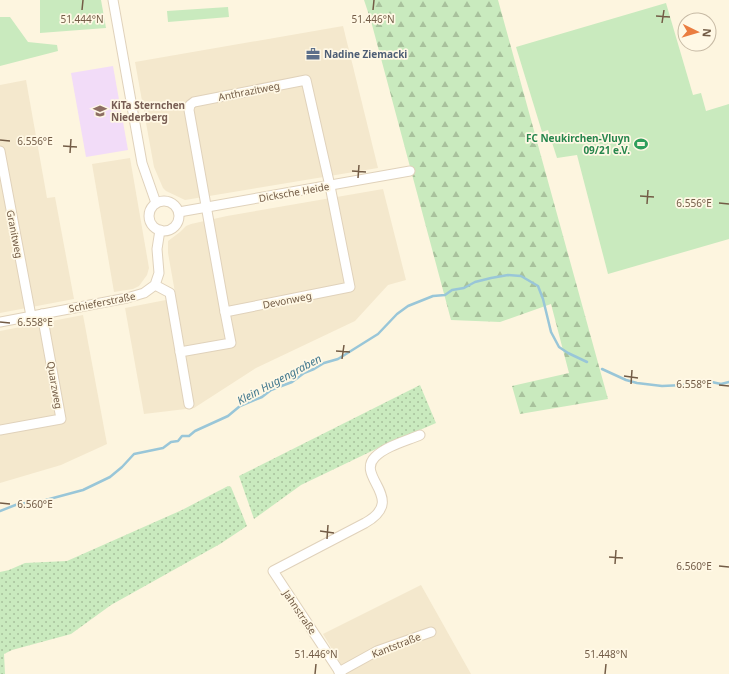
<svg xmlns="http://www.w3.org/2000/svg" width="729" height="674" font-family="'Noto Sans',sans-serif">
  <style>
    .residential { fill: #f4e8cd }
    .education { fill: #f2dcf8 }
    .grass { fill: url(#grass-dots) }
    .forest { fill: url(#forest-firs) }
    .park { fill: #c9eabe }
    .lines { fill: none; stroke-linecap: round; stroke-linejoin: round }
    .stream { stroke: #99c6d8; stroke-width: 2.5 }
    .minor-casing { stroke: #e0d2bb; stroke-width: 11 }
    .minor { stroke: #fff; stroke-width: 9 }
    .ticks { fill: none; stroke: #735c46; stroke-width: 1.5 }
    .labels { text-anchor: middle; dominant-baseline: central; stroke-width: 3.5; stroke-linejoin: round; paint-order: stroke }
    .service-label { font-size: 10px; font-weight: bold; fill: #4e5e75; stroke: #fff8e5; text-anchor: start }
    .street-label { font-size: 10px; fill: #735c46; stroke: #fff8e5 }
    .education-label { font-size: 10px; font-weight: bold; fill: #785e54; stroke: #fff8e5; text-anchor: start }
    .leisure-label { font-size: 10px; font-weight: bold; fill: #27864d; stroke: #fff8e5; text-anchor: end }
    .water-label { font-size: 11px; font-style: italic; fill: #42788e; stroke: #fff8e5 }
    .ticks-label { font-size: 10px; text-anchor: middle; fill: #735c46; stroke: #fff8e5; stroke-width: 3.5; stroke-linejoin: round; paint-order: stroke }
  </style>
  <defs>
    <pattern id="grass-dots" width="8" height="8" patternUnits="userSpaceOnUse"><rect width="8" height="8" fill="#c9eabe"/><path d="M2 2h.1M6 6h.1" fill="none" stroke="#a8c19c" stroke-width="1.8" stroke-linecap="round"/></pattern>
    <pattern id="forest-firs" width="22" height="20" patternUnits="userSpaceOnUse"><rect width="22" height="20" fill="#c9eabe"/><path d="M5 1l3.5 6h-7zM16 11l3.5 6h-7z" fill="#a8c19c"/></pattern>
  </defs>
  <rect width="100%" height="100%" fill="#fdf5df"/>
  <g class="residential">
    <polygon points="343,26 378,168 185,200 166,191 163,188 154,167 135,62"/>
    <polygon points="26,80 47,198 55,197 74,299 0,313 0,85"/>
    <polygon points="130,158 149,268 147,275 139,286 133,289 114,292 92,164"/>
    <polygon points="383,189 406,280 388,285 355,321 256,368 194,408 144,414 125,308 176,298 168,253 168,241 180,232 186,226 191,224 227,216"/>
    <polygon points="83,315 107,444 61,465 0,483 0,331"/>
    <polygon points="421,585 471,674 347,674 323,634"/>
  </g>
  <polygon class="education" points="113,66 128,150 86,157 71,73"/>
  <g class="grass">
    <polygon points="420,385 436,423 376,449 301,485 254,519 239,476"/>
    <polygon points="228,486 231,487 247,526 220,544 111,605 71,634 12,650 4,654 5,674 0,674 0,572 9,570 25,563 67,561 182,510"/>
  </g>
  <polygon class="forest" points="364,0 498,0 608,399 520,414 512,386 569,373 551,304 500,322 451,320 371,21"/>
  <g class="park">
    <polygon points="40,0 101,0 106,28 40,33"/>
    <polygon points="666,3 693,95 701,93 706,111 729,104 729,239 608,274 577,155 557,158 548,130 542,132 516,47"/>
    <polygon points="228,7 229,17 168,22 167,11"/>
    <polygon points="0,17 10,17 28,42 57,45 58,51 0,66"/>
  </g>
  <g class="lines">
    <g class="stream">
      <path d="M602,369l24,11 11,3 25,3 22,-1c5,-5 7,-3 13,0l10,-4 14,3 8,-2"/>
      <polyline points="0,511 18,504 42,501 83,490 110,477 122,467 134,454 163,448 171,442 178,441 182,436 189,436 195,431 228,416 240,406 262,397 271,390 292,382 304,373 314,369 324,363 338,359 378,334 397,314 408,306 433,296 445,295 452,290 464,288 475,282 491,278 508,275 521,276 538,286 543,299 551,332 559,347 568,353 587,362"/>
    </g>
    <g class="minor-casing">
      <g id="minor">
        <polyline points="113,0 142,163 156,203"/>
        <polygon points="306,80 330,186 350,287 225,312 189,110 190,105 194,102"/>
        <polyline points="0,151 31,316"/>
        <circle cx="164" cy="216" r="15"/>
        <polyline points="179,212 410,171"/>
        <polyline points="155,285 170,293 189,404"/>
        <polyline points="0,322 127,298 144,293 155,285 159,273 157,249 160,230"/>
        <polyline points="180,352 231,343 225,312"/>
        <polyline points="0,430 61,419 42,314"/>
        <polyline points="339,672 377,651 431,632"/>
        <path d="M341,674l-68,-103 92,-48c43,-24 -10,-46 10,-66 11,-11 31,-16 45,-22"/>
      </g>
    </g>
    <use href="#minor" class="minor"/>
  </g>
  <path class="ticks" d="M82,10l1,-10M373,10l1,-10M656,16l14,1M662,23l2,-13M0,140l10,1M63,146l14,1M70,153l1,-14M352,171l14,1M358,178l1,-13M640,196l14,1M719,203l10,1M647,204l1,-14M0,322l10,1M336,351l14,1M342,359l2,-14M624,376l14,2M631,384l1,-14M719,385l10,1M0,503l10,1M320,531l14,2M327,539l1,-14M609,557l14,1M615,564l1,-14M719,566l10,1M315,674l1,-10M605,674l1,-10"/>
  <defs>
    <g id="office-bare" transform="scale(1.08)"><path d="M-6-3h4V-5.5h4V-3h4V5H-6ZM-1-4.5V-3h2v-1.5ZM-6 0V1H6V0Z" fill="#5c6f8a" stroke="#fff8e5" stroke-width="2.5" paint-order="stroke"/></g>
    <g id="school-bare" transform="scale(1.08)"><path d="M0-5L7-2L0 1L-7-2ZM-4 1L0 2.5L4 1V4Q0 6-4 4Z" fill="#8d6e63" stroke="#fff8e5" stroke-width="2.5" paint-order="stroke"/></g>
    <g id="stadium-bare" transform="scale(1.08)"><path d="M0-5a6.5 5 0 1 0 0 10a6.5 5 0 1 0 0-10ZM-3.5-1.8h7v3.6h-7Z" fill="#2e9e5b" stroke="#fff8e5" stroke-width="2.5" paint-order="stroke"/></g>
  </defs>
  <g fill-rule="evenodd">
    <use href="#office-bare" x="313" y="54"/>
    <use href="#school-bare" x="100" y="111"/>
    <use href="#stadium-bare" x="641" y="144"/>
  </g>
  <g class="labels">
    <g class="service-label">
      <text x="324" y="54">Nadine Ziemacki</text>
    </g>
    <g class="street-label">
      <text transform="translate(249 91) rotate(-11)">Anthrazitweg</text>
      <text transform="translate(294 192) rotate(-10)">Dicksche Heide</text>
      <text transform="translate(15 234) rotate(79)">Granitweg</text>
      <text transform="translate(287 300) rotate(-11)">Devonweg</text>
      <text transform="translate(102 302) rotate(-11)">Schieferstraße</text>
      <text transform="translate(55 385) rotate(80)">Quarzweg</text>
      <text transform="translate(300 612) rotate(56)">Jahnstraße</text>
      <text transform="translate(396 645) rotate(-21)">Kantstraße</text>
    </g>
    <g class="education-label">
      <text x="111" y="105">KiTa Sternchen<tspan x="111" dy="12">Niederberg</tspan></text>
    </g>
    <g class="leisure-label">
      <text x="630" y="138">FC Neukirchen-Vluyn<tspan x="630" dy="12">09/21 e.V.</tspan></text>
    </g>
    <g class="water-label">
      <text transform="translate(279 379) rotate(-28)">Klein Hugengraben</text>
    </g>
  </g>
  <g class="ticks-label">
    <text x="82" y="23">51.444°N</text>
    <text x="373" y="23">51.446°N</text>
    <text x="35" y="145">6.556°E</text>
    <text x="694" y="207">6.556°E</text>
    <text x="35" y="326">6.558°E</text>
    <text x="694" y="388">6.558°E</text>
    <text x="35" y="508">6.560°E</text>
    <text x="694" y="570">6.560°E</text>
    <text x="316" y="658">51.446°N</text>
    <text x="606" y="658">51.448°N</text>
  </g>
  <g transform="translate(697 32) rotate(95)"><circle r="19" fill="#fff8e5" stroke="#c7baa5"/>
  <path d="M0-3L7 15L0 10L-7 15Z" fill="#ea7d40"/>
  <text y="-6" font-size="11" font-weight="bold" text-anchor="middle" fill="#735c46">N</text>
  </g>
</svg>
